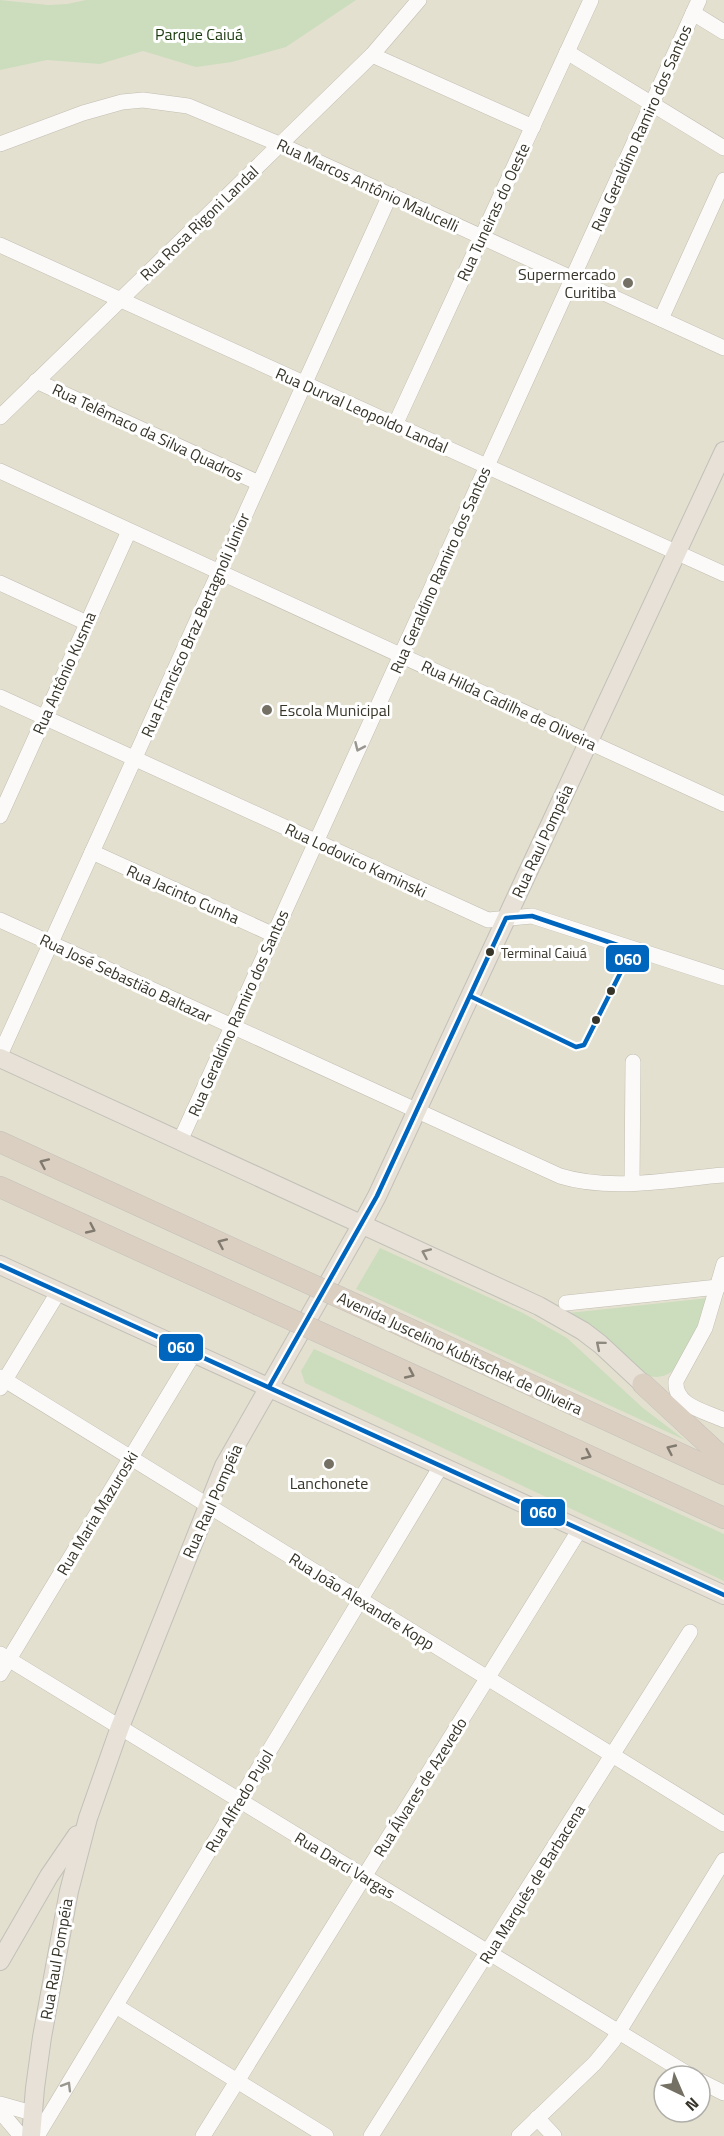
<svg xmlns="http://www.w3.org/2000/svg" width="724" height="2136" font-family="'Titillium Web',sans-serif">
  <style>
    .green { fill: #cbddbc }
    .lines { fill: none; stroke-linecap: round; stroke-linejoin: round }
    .minor-casing { stroke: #c1beb1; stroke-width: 16 }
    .major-casing { stroke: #c2c0b8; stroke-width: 20 }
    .highway-casing { stroke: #c2c0b8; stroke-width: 22 }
    .minor { stroke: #fbfaf8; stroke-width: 15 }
    .major { stroke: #e7e1d8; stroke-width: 18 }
    .highway { stroke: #dbcfc2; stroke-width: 21 }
    .highway-bridge-casing { stroke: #c2c0b8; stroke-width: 22; stroke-linecap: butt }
    .highway-bridge { stroke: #dbcfc2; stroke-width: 21 }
    .bus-1-casing { stroke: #fff; stroke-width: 9 }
    .bus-1 { stroke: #0065bd; stroke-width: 4.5 }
    .oneway { stroke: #999790 }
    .oneway2 { stroke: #817a6e }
    .oneway3 { stroke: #8f8a80 }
    .poi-dot { fill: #747063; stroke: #fff; stroke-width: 2 }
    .bus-dot { fill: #373429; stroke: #fff; stroke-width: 2 }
    .labels { text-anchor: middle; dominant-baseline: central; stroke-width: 6; stroke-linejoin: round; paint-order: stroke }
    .bus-label { font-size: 14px; fill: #373429; stroke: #fff; text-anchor: start }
    .park-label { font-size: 16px; fill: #1b3b0e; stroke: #fff }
    .street-label { font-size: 16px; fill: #373429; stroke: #fff }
    .poi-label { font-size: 16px; fill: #373429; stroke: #fff; text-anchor: end }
    .line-badge { stroke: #fff; stroke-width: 2 }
    .badge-label { font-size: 16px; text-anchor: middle; font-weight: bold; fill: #fff }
  </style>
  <rect width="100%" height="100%" fill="#e4e0d0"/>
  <g class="green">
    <polygon points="0,0 48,5 67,4 86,0 356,0 286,47 232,62 196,67 143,51 100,64 47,60 0,70"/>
    <polygon points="380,1248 523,1313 567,1338 643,1408 685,1440 356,1289"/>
    <path d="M708,1298c-6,20 -22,62 -37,74 -9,7 -22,6 -31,0 -10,-5 -19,-17 -27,-25 -14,-13 -28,-23 -44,-34z"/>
    <polygon points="314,1349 724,1534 724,1581 305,1383 301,1371"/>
  </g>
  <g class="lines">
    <g class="minor-casing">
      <g id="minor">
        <polyline points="693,13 724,32"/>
        <polyline points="567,52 724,148"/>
        <polyline points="372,55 533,127"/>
        <polyline points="0,144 83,113 122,102 143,100 188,106 279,144 724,348"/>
        <polyline points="0,245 724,574"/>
        <polyline points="661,319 724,180"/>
        <polyline points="36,381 259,483"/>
        <polyline points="0,417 372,55 419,0"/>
        <polyline points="395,425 591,0"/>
        <polyline points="0,471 724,804"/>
        <polyline points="0,583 87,623"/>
        <polyline points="0,697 488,920 532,916 724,978"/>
        <polyline points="0,816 129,531"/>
        <polyline points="92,852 274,935"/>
        <path d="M0,920l560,256c52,16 111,3 164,-1"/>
        <polyline points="0,1055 390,195"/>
        <polyline points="180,1141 699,0"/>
        <polyline points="632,1182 633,1062"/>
        <path d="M724,1264l-19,64 -29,53c-2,25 29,30 48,39"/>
        <polyline points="566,1303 718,1287"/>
        <polyline points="0,1377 724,1824"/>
        <polyline points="0,1388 59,1291"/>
        <polyline points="0,1654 691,2076"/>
        <polyline points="0,1674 194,1353"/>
        <polyline points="116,2006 326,2136"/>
        <polyline points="700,2081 724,2093"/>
        <polyline points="0,2104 32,2113"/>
        <polyline points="0,2111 21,2136"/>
        <polyline points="537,2118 554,2136"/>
        <polyline points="37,2136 441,1466"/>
        <polyline points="203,2136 580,1529"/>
        <polyline points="371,2136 690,1632"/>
        <polyline points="519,2136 595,2063 613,2041 724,1860"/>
      </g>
    </g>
    <g class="major-casing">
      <g id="major">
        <polyline points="0,1058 539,1306 583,1331 600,1344 643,1384"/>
        <polyline points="0,1265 724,1595"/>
        <polyline points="0,1961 49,1876 77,1835"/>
        <polyline points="31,2136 35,2088 42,2037 69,1891 88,1818 120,1727 224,1466 362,1224 377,1196 724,451"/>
      </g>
    </g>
    <g class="highway-casing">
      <g id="highway">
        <polyline points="0,1142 275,1268"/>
        <polyline points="0,1187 257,1304"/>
        <polyline points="381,1316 724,1474"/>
        <polyline points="356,1349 724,1518"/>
        <polyline points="643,1384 724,1459"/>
      </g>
    </g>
    <use href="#minor" class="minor"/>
    <use href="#major" class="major"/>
    <use href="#highway" class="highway"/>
    <g class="highway-bridge-casing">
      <g id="highway-bridge">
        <polyline points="275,1268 381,1316"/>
        <polyline points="257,1304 356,1349"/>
      </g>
    </g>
    <use href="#highway-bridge" class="highway-bridge"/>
    <g class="bus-1-casing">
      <g id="bus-1">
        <polyline points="0,1265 724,1595"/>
        <polyline points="269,1387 377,1196 506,918 532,916 632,950 584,1045 576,1047 470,996"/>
      </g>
    </g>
    <use href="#bus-1" class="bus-1"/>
  </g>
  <defs><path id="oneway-chevron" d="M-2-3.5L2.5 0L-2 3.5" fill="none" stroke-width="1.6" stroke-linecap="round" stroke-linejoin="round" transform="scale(1.5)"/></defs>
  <g class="oneway">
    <use href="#oneway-chevron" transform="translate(359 747) rotate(114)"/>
    <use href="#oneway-chevron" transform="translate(67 2086) rotate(-59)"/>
  </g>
  <g class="oneway2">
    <use href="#oneway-chevron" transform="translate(44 1163) rotate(-156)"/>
    <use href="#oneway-chevron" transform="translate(91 1229) rotate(25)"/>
    <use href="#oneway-chevron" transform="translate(222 1243) rotate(-156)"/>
    <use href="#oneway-chevron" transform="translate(410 1374) rotate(25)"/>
    <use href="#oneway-chevron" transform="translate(671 1449) rotate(-155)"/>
    <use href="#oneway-chevron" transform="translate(587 1455) rotate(25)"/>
  </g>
  <g class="oneway3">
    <use href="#oneway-chevron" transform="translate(426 1253) rotate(-156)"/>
    <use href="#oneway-chevron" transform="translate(600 1345) rotate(-140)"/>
  </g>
  <g class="poi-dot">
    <circle cx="628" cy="283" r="6"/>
    <circle cx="267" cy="710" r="6"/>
    <circle cx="329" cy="1464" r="6"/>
  </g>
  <g class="bus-dot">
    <circle cx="490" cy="952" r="5"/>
    <circle cx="611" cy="991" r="5"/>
    <circle cx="596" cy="1020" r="5"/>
  </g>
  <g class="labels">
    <g class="bus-label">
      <text x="501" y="952">Terminal Caiuá</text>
    </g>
    <g class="park-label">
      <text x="199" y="34">Parque Caiuá</text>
    </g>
    <g class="street-label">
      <text transform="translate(641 128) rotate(-66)">Rua Geraldino Ramiro dos Santos</text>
      <text transform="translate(368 185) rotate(25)">Rua Marcos Antônio Malucelli</text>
      <text transform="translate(493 212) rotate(-65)">Rua Tuneiras do Oeste</text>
      <text transform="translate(199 223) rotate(-44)">Rua Rosa Rigoni Landal</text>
      <text transform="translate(362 410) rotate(24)">Rua Durval Leopoldo Landal</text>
      <text transform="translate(148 432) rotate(25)">Rua Telêmaco da Silva Quadros</text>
      <text transform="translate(440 570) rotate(-66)">Rua Geraldino Ramiro dos Santos</text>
      <text transform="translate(195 625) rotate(-66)">Rua Francisco Braz Bertagnoli Júnior</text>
      <text transform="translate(64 673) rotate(-66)">Rua Antônio Kusma</text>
      <text transform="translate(509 705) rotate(25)">Rua Hilda Cadilhe de Oliveira</text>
      <text transform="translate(542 841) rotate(-65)">Rua Raul Pompéia</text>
      <text transform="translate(356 860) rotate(25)">Rua Lodovico Kaminski</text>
      <text transform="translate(183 894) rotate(24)">Rua Jacinto Cunha</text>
      <text transform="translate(126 978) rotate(25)">Rua José Sebastião Baltazar</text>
      <text transform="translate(238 1013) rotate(-66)">Rua Geraldino Ramiro dos Santos</text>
      <text transform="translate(460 1353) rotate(25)">Avenida Juscelino Kubitschek de Oliveira</text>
      <text transform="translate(212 1501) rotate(-66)">Rua Raul Pompéia</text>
      <text transform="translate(97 1513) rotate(-59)">Rua Maria Mazuroski</text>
      <text transform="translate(362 1601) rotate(32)">Rua João Alexandre Kopp</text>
      <text transform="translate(420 1787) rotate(-58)">Rua Álvares de Azevedo</text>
      <text transform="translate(239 1801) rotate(-59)">Rua Alfredo Pujol</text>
      <text transform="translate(345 1865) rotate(31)">Rua Darci Vargas</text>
      <text transform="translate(532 1884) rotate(-58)">Rua Marquês de Barbacena</text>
      <text transform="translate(56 1959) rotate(-80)">Rua Raul Pompéia</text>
    </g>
    <g class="poi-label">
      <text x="616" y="274">Supermercado<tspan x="616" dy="18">Curitiba</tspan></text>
      <text x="279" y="710" text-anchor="start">Escola Municipal</text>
      <text x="329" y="1483" text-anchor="middle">Lanchonete</text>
    </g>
  </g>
  <g class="line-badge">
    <rect x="605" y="944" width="45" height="29" rx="6" fill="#0065bd"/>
    <rect x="158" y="1333" width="46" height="29" rx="6" fill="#0065bd"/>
    <rect x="520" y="1498" width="46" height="29" rx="6" fill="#0065bd"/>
  </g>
  <g class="badge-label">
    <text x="628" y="965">060</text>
    <text x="181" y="1353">060</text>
    <text x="543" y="1518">060</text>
  </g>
  <g transform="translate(682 2094) rotate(136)"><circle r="28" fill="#ffffff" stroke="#afaea9" stroke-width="1.5"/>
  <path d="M0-4.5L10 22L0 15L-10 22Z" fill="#747063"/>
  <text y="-9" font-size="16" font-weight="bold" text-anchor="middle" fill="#373429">N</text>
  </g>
</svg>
